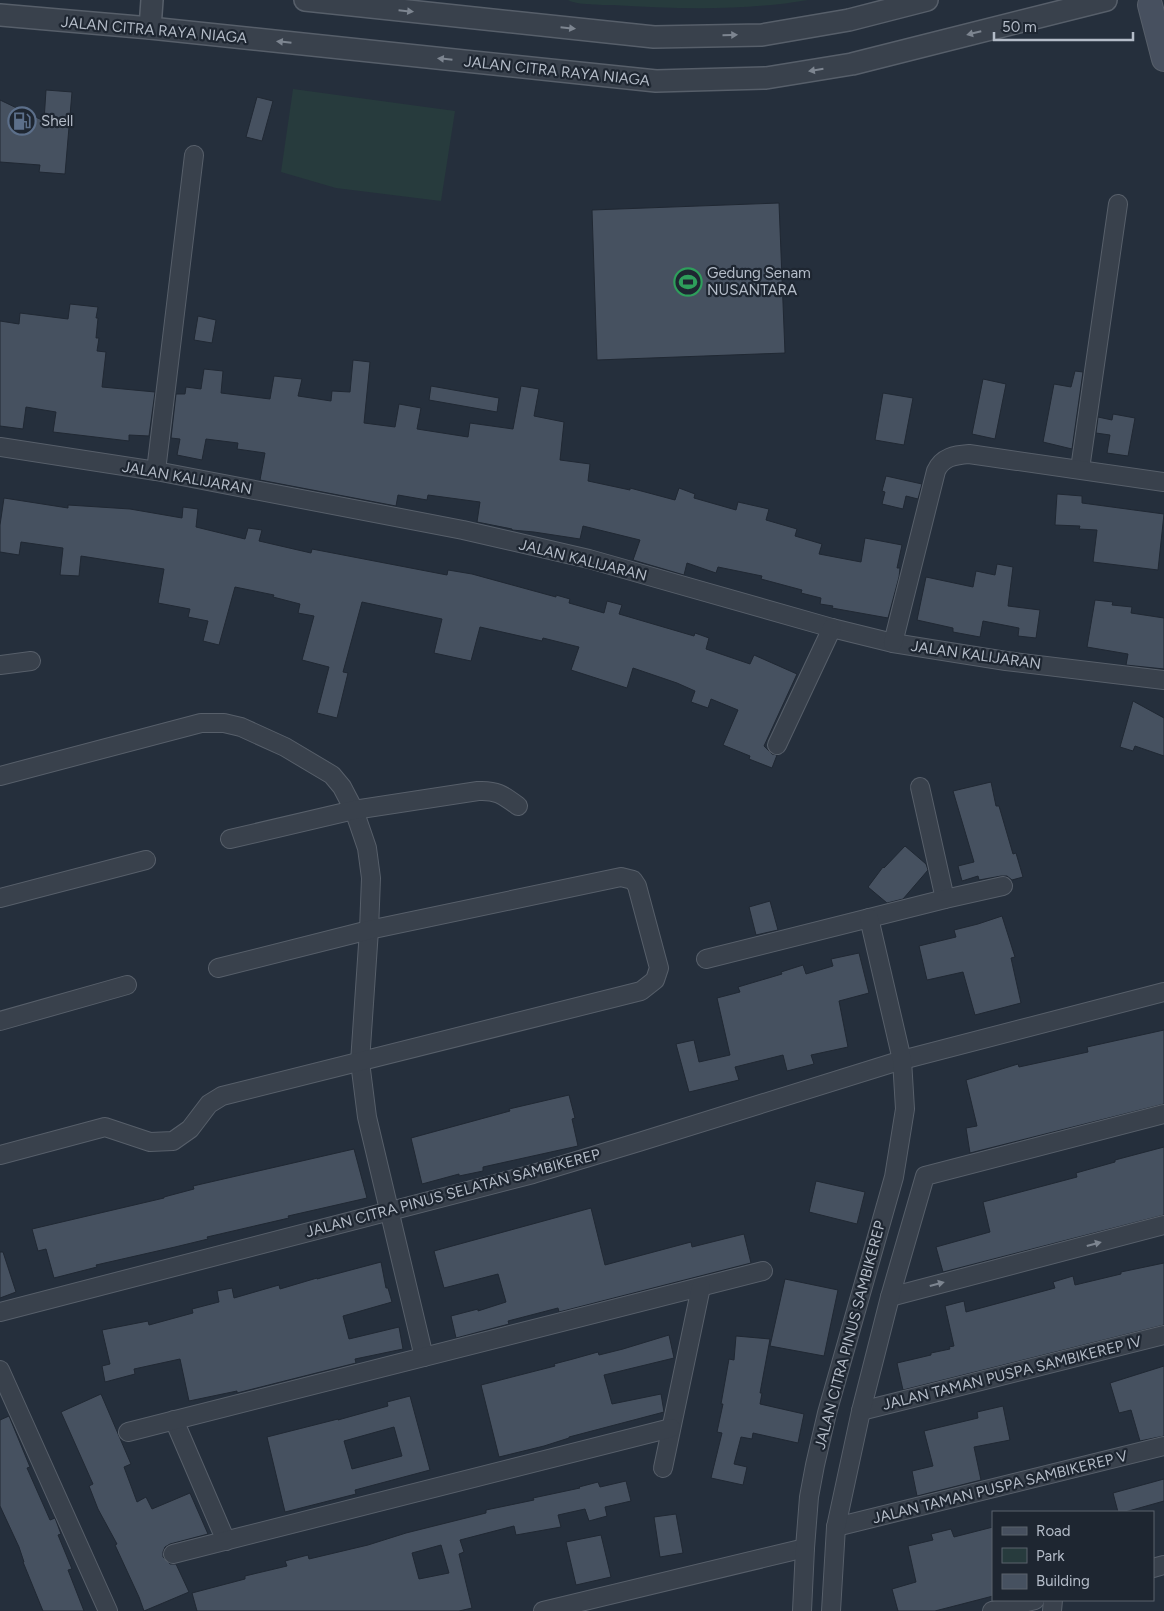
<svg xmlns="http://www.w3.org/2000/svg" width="1164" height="1611" font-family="Figtree,sans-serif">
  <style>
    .green { fill: #273b3d }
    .building { fill: #465160; stroke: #202833; fill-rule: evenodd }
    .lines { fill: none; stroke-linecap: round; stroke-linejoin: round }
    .minor-casing { stroke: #575f6a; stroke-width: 20 }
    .tertiary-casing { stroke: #575f6a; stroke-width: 24 }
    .secondary-casing { stroke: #575f6a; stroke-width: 26 }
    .minor { stroke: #39414c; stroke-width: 18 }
    .tertiary { stroke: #39414c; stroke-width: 21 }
    .secondary { stroke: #47505f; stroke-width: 24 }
    .oneway { fill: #7d8590 }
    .labels { text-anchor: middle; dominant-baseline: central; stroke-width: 4.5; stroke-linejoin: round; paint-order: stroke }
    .street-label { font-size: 15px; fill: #b4bcc8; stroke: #1e2631 }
    .poi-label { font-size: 15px; fill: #b4bcc8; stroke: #1e2631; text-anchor: start }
  </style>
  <rect width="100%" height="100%" fill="#252f3c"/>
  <g class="green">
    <path d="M568,0h240c-64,11 -131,9 -195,5 -12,0 -36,0 -45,-5z"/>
    <polygon points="293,89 455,111 441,201 336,188 281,172"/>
  </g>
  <g class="building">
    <polygon points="46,90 72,92 65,174 39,172 40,165 0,162 0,100 44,121"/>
    <polygon points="257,97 273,101 262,141 246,137"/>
    <polygon points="779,203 785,353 597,360 592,210"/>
    <polygon points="70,304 98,307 96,318 98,318 96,338 99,338 97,351 106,352 102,387 155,392 149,436 129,435 129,441 53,432 56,412 26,407 23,429 0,426 0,321 19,324 20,313 68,319"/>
    <polygon points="198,316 216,320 212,343 194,340"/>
    <polygon points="353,360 370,362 364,423 395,427 399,404 421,408 417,429 468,437 470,423 513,429 521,386 539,389 534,416 564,422 560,460 590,464 588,481 630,490 630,488 675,500 679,488 695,494 694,498 736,510 738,502 769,509 766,520 797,529 795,536 822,544 819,554 861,562 865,538 902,545 897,568 900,568 899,577 888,618 832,608 833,606 820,604 821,598 801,593 802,590 761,579 762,576 718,567 716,573 687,563 684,575 633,560 640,540 583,526 580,539 534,532 512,530 512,529 477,522 480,502 428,495 427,500 398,495 396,506 260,480 265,453 237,449 238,443 206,439 202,460 177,455 180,439 171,438 176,394 185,394 186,387 201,389 204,369 223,371 221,393 270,399 274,376 302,379 298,396 331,401 332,391 350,392"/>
    <polygon points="1075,371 1083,372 1072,449 1043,442 1054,384 1071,387"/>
    <polygon points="983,379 1006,384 995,439 972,434"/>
    <polygon points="431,386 499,398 497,412 429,400"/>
    <polygon points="883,393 913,398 904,445 875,440"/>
    <polygon points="1113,414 1135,418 1128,456 1107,453 1110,435 1096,433 1098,417 1112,420"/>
    <polygon points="886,476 922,484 918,499 906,496 903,509 882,504 885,492 882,491"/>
    <polygon points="1057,494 1082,496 1082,503 1164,514 1158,570 1093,562 1097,530 1079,529 1080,526 1055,525"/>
    <polygon points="4,498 68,508 68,505 130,509 182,518 183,507 198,509 196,527 245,539 248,528 262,530 259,541 311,553 312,549 447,575 448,570 472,574 556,597 556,595 570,599 569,603 604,613 607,601 622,605 619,614 694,636 695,633 709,638 706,649 750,664 754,655 797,674 764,746 772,754 777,755 772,768 749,759 750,756 723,745 738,710 711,699 708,708 691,702 695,691 677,683 633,668 627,688 571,670 579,647 543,638 542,641 480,627 471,661 434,653 442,619 362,602 343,672 348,673 337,718 317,713 329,667 302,660 314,616 298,613 300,604 273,597 274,595 235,587 219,645 203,641 208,621 188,617 190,609 158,603 164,569 81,556 79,576 60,575 63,548 21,542 19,555 0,552 0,525"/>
    <polygon points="997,564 1013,567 1008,606 1040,610 1036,638 1018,636 1019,628 983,621 980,637 953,632 953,628 917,620 926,577 973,587 976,571 995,575"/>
    <polygon points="1095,600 1113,602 1112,605 1132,607 1131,613 1164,618 1164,669 1126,665 1128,654 1087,647"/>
    <polygon points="1133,701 1164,718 1164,756 1135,746 1133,751 1120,747"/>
    <polygon points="991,782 996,806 999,806 1013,854 1016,853 1023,877 1012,880 1007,876 1001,876 979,880 978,876 962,881 958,866 974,862 953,791"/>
    <polygon points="905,846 926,864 928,870 903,899 887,903 868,887 883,867 884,868"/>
    <polygon points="770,901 778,930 756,935 749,907"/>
    <polygon points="1002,916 1015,957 1011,958 1021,1003 975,1015 963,972 927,980 919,946 956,937 954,930 978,924"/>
    <polygon points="859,953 869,993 839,1001 848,1047 811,1055 814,1064 787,1071 783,1055 735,1067 739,1080 689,1092 676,1044 694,1040 699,1062 730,1055 717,998 740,992 738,987 782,974 781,972 803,965 806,974 833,966 831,959"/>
    <polygon points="1164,1030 1164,1104 970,1153 966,1128 977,1126 966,1080 1018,1064 1019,1067 1088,1052 1087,1047"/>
    <polygon points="569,1095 575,1118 572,1119 578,1146 483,1167 483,1171 459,1176 459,1174 422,1184 411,1138 510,1111 509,1109"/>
    <polygon points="1164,1147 1164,1215 943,1272 936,1247 990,1232 983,1202 1077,1177 1076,1173 1115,1162 1115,1160"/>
    <polygon points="354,1149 367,1198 288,1216 289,1218 207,1237 208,1239 175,1247 96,1265 97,1267 54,1278 46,1249 38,1251 32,1229 164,1198 164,1197 194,1189 193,1186"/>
    <polygon points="816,1181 865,1192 857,1224 809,1212"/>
    <polygon points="591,1208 605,1265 691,1242 692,1247 744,1234 751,1263 559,1312 558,1308 508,1321 509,1324 456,1338 451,1316 478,1309 478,1311 506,1302 498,1274 444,1288 434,1251"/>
    <polygon points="0,1252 3,1252 16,1292 0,1298"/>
    <polygon points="381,1262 386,1288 388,1288 392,1302 343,1316 349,1339 399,1327 403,1349 355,1359 356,1363 237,1393 237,1391 189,1401 180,1359 134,1369 135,1374 105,1382 102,1366 110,1364 102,1330 148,1321 149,1325 193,1313 192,1309 219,1302 217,1291 232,1288 234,1298 279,1285 280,1289 317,1278 317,1279"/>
    <polygon points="1164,1263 1164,1325 903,1390 897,1363 931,1355 931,1353 950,1349 949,1347 954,1346 945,1306 964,1301 966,1312 1055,1288 1053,1282 1073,1276 1075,1285 1121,1274 1121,1272"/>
    <polygon points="785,1279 838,1290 824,1356 770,1346"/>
    <polygon points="669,1335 674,1358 604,1375 612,1404 661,1394 664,1412 569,1437 569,1438 544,1446 499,1457 481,1385 555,1366 554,1364 573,1359 598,1352 599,1355 623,1349"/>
    <polygon points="736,1336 770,1339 760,1393 762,1393 760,1404 804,1414 798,1443 753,1433 752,1439 741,1437 734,1464 747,1467 743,1485 711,1478 722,1433 717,1432 723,1404 721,1404 729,1359 734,1360"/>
    <polygon points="1164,1366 1164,1436 1140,1441 1131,1410 1119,1413 1110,1383"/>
    <polygon points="101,1394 131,1464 124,1467 137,1502 146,1497 152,1509 190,1493 208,1534 170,1544 165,1547 163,1552 163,1557 170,1564 176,1564 189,1592 144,1611 139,1597 115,1545 117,1544 98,1509 89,1486 93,1484 61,1412"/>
    <path d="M410,1396l20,74 -75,20 1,4 -71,18 -18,-75 71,-18v1l50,-14 -1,-4zM394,1427l8,29 -50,13 -8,-28z"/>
    <polygon points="1003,1406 1010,1440 974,1447 981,1480 917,1496 912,1471 933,1466 924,1431 978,1418 977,1412"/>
    <polygon points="9,1416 30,1467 27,1468 50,1520 55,1518 61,1534 58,1535 72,1569 68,1570 84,1611 43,1611 23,1562 24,1562 19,1547 0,1506 0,1420"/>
    <polygon points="1164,1479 1164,1501 1125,1512 1118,1512 1113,1493"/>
    <path d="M626,1481l5,20 -26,6 2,9 -18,5 -4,-12 -27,6 3,12 -45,8 -2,-9 -54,14 4,12 -5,2 13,54 -13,3h-262l-5,-18 53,-14v-3l42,-10 -2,-5 23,-6 1,4 59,-14 38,-12 80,-20v-3l48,-10 -1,-2 47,-10 -1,-1 19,-5 2,5zM441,1545l8,28 -30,6 -7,-26z"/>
    <polygon points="676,1514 683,1553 660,1557 654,1517"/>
    <polygon points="993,1527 993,1596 935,1611 898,1611 892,1589 916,1582 908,1546 933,1540 931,1534 951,1529 954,1537"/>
    <polygon points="601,1535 611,1577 576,1585 566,1542"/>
  </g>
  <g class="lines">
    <g class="minor-casing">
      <g id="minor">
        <polyline points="0,447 156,471 463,530 589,559 832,628 893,643 1006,661 1164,680"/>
        <polyline points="1080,469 1118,204"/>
        <polyline points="156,471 194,155"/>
        <path d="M893,643l43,-172c6,-14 19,-16 33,-17l195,28"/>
        <polyline points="0,665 31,661"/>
        <polyline points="777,745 832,628"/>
        <polyline points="0,776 201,723 224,723 241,727 285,747 332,775 342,787 354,810 367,848 371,878 369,930 360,1062 367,1117 424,1357"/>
        <polyline points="920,787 945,899"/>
        <path d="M230,839l124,-29 124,-19c19,-1 25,4 40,15"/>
        <polyline points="0,898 146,860"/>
        <polyline points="706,959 945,899 1003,886"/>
        <polyline points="0,1021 127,985"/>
        <polyline points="0,1155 105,1127 150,1142 173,1141 190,1129 209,1104 222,1096 641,991 655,980 659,968 637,886 633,880 621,877 369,930 218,968"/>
        <polyline points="890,1297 1164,1225"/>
        <polyline points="0,1312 533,1174 639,1142 902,1060 1164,992"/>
        <polyline points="0,1370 108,1611"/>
        <polyline points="861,1411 1164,1335"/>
        <polyline points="174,1420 226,1541"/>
        <polyline points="128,1432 763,1271"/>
        <polyline points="663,1468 701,1287"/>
        <polyline points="836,1527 1164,1446"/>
        <polyline points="173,1554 671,1428"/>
        <polyline points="1153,1568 1164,1565"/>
        <polyline points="543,1611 805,1548"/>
        <polyline points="802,1611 805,1548 809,1497 815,1465 827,1413 894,1177 905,1109 902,1060 869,918"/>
        <polyline points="831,1611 836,1527 861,1411 890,1297 925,1176 1164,1114"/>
        <polyline points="992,1611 1035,1600"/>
        <polyline points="1052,1611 1053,1600"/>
      </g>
    </g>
    <g class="tertiary-casing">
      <g id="tertiary">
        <polyline points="305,0 654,37 762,35 849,20 927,0"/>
        <polyline points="0,15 150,28 656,81 766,78 852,64 1106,0"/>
        <polyline points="150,28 152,0"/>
      </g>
    </g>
    <g class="secondary-casing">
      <polyline id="secondary" points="1150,5 1164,59"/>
    </g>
    <use href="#minor" class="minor"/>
    <use href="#tertiary" class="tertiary"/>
    <use href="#secondary" class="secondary"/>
  </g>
  <defs><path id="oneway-solid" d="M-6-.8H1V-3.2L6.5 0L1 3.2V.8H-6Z" transform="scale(1.25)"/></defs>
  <g class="oneway">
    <use href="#oneway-solid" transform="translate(406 11) rotate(6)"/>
    <use href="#oneway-solid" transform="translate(568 28) rotate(6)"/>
    <use href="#oneway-solid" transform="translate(974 33) rotate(166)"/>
    <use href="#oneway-solid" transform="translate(730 35) rotate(-1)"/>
    <use href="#oneway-solid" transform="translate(284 42) rotate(-174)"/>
    <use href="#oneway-solid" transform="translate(445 59) rotate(-174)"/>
    <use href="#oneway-solid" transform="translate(816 70) rotate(171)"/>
    <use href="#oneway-solid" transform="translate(1094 1244) rotate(-15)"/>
    <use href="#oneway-solid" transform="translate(937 1284) rotate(-15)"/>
  </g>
  <defs>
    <g id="fuel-ring" transform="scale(1.4375)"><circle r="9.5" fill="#1e2631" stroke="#5c6f8a" stroke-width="1.5"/><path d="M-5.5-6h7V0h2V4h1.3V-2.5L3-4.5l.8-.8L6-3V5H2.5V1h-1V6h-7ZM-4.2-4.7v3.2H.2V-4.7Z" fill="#5c6f8a"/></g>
    <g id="stadium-ring" transform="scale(1.4375)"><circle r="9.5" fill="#1e2631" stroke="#2e9e5b" stroke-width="1.5"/><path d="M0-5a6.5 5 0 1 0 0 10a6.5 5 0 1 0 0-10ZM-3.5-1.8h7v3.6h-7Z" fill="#2e9e5b"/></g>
  </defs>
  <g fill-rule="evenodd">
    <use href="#fuel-ring" x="22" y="121"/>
    <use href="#stadium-ring" x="688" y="282"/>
  </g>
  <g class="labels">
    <g class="street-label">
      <text transform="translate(154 30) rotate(5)">JALAN CITRA RAYA NIAGA</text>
      <text transform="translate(557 71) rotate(6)">JALAN CITRA RAYA NIAGA</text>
      <text transform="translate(187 478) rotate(10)">JALAN KALIJARAN</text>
      <text transform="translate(583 560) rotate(14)">JALAN KALIJARAN</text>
      <text transform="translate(976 655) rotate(8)">JALAN KALIJARAN</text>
      <text transform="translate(453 1193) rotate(-15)">JALAN CITRA PINUS SELATAN SAMBIKEREP</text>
      <text transform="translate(850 1335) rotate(-75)">JALAN CITRA PINUS SAMBIKEREP</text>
      <text transform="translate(1012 1373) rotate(-14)">JALAN TAMAN PUSPA SAMBIKEREP IV</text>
      <text transform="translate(1000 1487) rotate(-14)">JALAN TAMAN PUSPA SAMBIKEREP V</text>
    </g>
    <g class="poi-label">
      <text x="41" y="121">Shell</text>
      <text x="707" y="273">Gedung Senam<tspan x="707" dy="17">NUSANTARA</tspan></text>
    </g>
  </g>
  <rect x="992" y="1511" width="162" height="90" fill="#1e2631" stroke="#5a626d"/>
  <rect x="1002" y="1527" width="25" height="8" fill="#47505f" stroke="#5a626d"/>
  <text x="1036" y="1536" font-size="15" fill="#b4bcc8">Road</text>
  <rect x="1002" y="1548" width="25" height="15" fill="#273b3d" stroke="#5a626d"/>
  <text x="1036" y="1561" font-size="15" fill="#b4bcc8">Park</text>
  <rect x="1002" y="1574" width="25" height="15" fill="#465160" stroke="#5a626d"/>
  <text x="1036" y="1586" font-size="15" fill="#b4bcc8">Building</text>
  <path d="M994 32v8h139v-8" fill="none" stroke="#b4bcc8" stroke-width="2.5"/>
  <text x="1002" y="32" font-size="15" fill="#b4bcc8" stroke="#1e2631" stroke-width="4" paint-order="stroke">50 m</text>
</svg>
